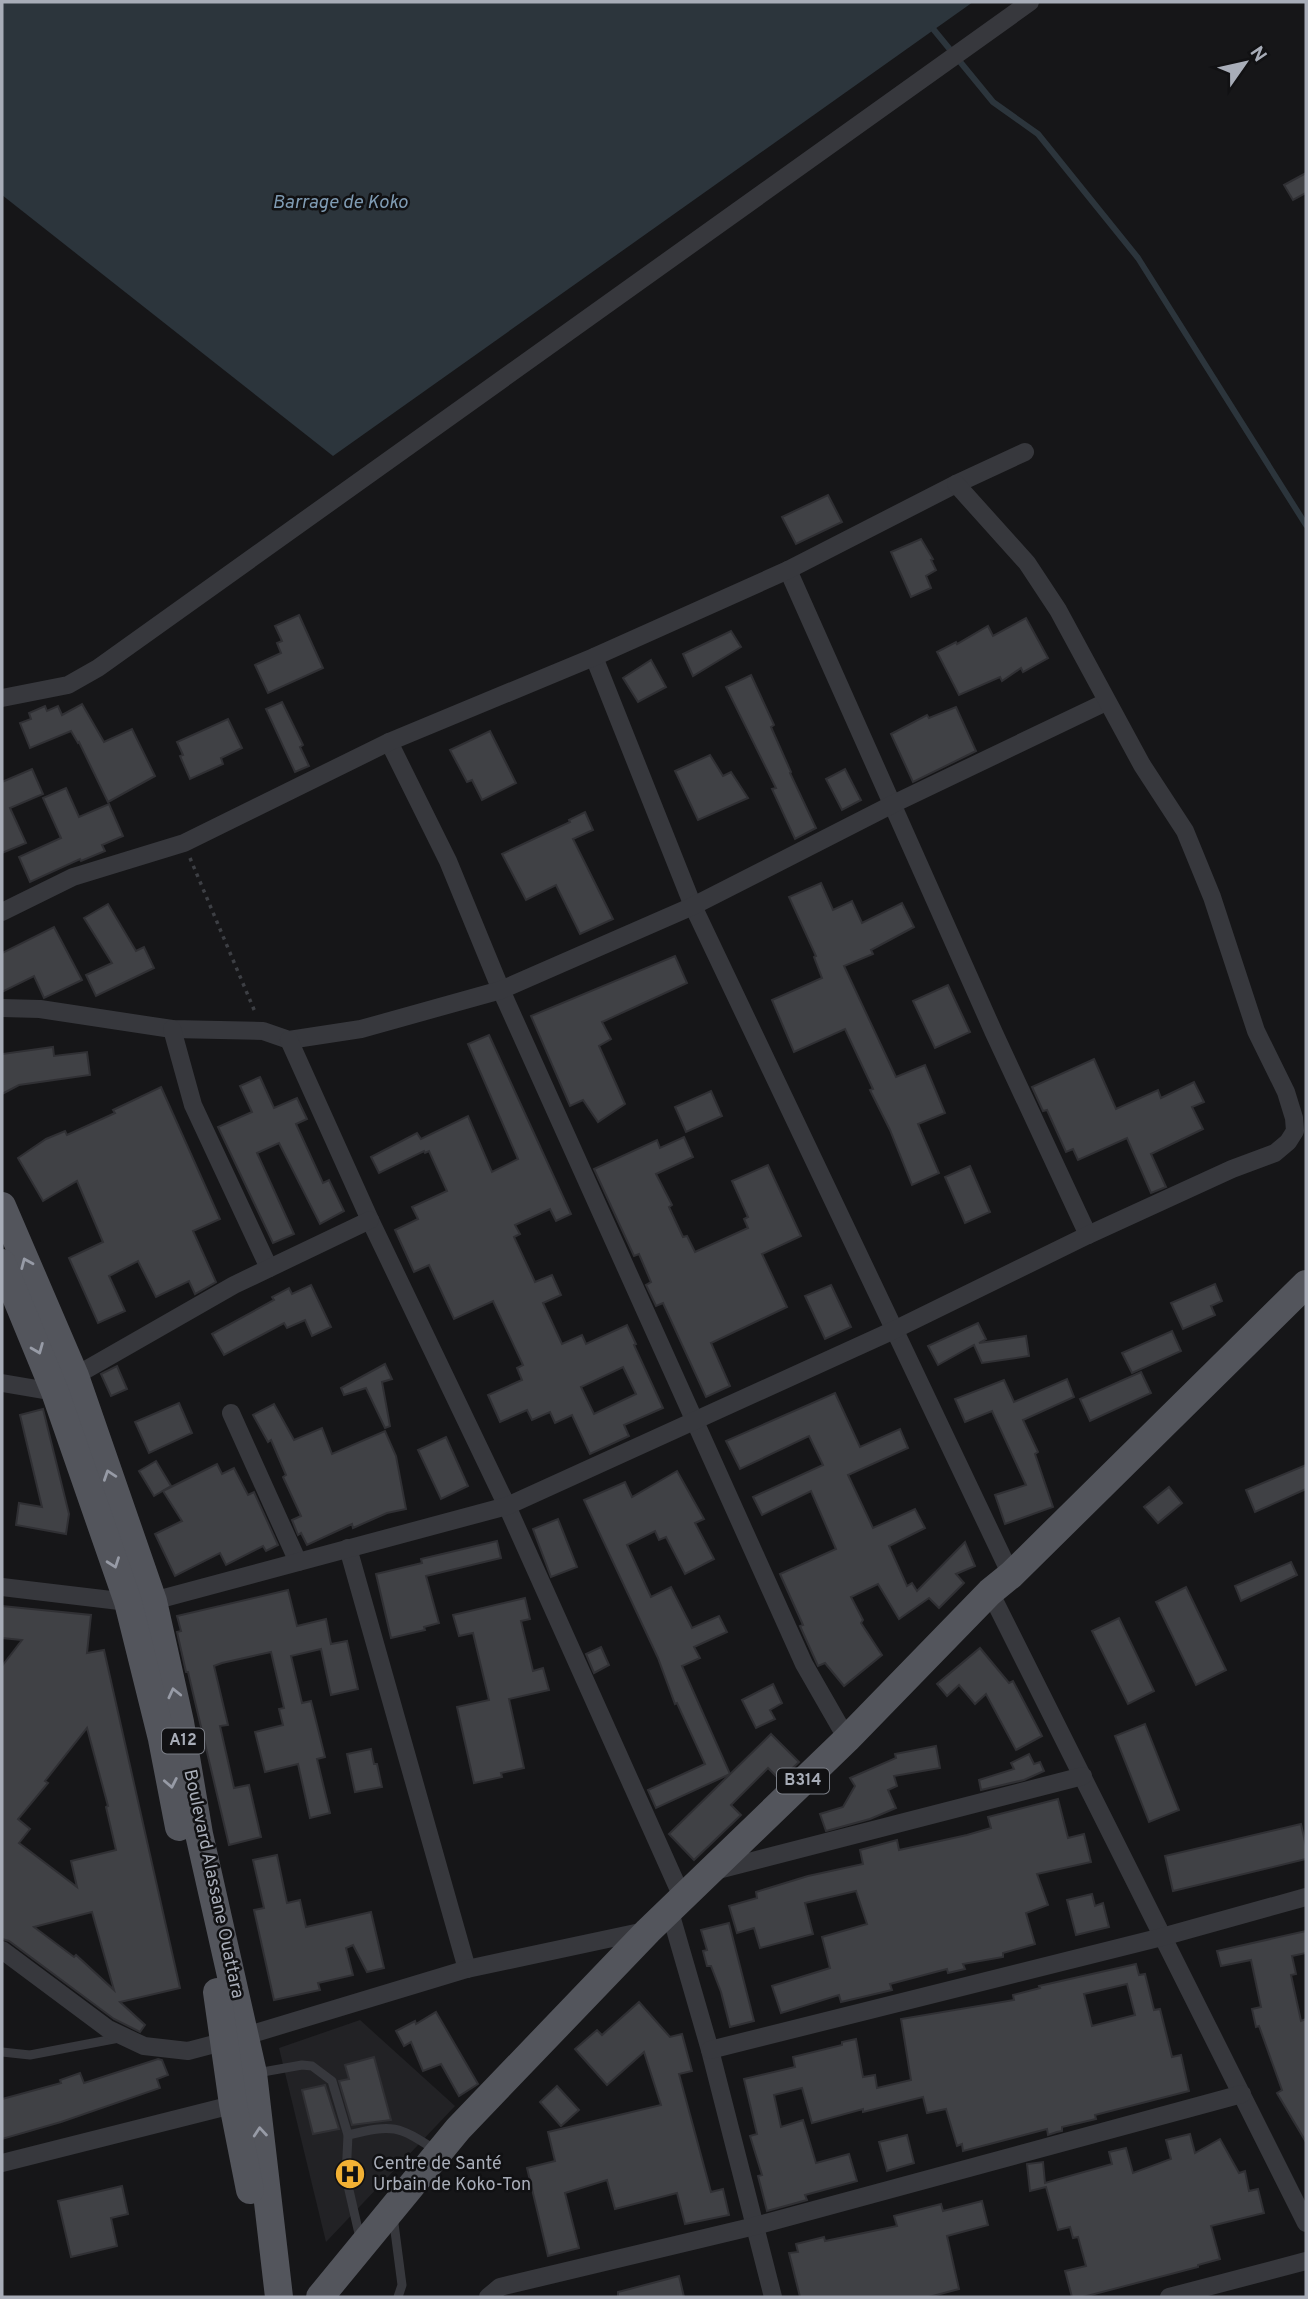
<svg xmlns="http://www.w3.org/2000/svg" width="1308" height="2299" font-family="Overpass,sans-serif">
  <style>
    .built { fill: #222225 }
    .water { fill: #2c353c }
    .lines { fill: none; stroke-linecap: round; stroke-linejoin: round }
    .stream { stroke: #2c353c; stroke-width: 6 }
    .building { fill: #404145; stroke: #303034; stroke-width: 2; fill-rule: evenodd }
    .path { stroke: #3d3f44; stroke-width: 3.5; stroke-dasharray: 3.5 5; stroke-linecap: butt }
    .service { stroke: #37383d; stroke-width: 9 }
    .minor { stroke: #37383d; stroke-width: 18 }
    .primary { stroke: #53555c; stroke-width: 28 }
    .oneway { stroke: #979ba6 }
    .labels { text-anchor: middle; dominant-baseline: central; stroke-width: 5; stroke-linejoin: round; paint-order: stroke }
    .shield { fill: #111113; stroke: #7b7e86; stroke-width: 2 }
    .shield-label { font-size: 16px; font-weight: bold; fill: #a8adb8 }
    .street-label { font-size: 18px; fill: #a8adb8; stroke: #111113 }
    .poi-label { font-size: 18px; fill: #a8adb8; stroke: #111113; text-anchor: start }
    .water-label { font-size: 19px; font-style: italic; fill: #7f9bb3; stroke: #111113 }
  </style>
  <rect width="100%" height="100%" fill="#161618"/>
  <polygon class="built" points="360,2020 455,2106 326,2242 279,2048"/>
  <polygon class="water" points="2,2 973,2 333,456 2,195"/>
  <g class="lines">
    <polyline class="stream" points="934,30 993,102 1038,134 1138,258 1306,525"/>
  </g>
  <g class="building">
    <polygon points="1306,173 1306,193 1293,200 1284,185"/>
    <polygon points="828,495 842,522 796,544 782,517"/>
    <polygon points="921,539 933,559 931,560 936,570 926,576 931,588 911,597 891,552"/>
    <polygon points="299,615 323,668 268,693 255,665 281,653 277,643 282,641 275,626"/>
    <polygon points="1026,618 1048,658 1023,672 1021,668 1002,681 1000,677 959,695 937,652 956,642 957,644 988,626 993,636"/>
    <polygon points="731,631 741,647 693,676 683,654"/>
    <polygon points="651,660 666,687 638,702 623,678"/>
    <polygon points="751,675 774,725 771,727 791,772 790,773 816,828 795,839 772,789 776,788 726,687"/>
    <polygon points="282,702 303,745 300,747 309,766 295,772 266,709"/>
    <polygon points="82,704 104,742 132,729 155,776 108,802 79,742 78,743 71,731 30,748 20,723 31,719 29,713 45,706 47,711 58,706 62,715"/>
    <polygon points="956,707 976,751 913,782 891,734 927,715 929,718"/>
    <polygon points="228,719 242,748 221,758 223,764 190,779 180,756 183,755 177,742"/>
    <polygon points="490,731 516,783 482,800 472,780 467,782 450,750"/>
    <polygon points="710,755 723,776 731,772 748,798 698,820 675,771"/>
    <polygon points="32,769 43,794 10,808 26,843 2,853 2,782"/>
    <polygon points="845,769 861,800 842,810 826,779"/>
    <polygon points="66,788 79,817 109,804 123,836 102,845 105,851 81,861 80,859 30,882 19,857 61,838 43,798"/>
    <polygon points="585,812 593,830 573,839 613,919 580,934 556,885 526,900 502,854 570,822 569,820"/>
    <polygon points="821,883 833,910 852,901 862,923 902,903 914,927 871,950 873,954 844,966 896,1077 925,1065 945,1113 918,1124 939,1173 912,1185 890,1130 870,1090 873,1089 845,1029 794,1052 772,1000 822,978 814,957 816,956 789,897"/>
    <polygon points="108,904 136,951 144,947 154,968 96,996 86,975 112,963 84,918"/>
    <polygon points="54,927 82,980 44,998 34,976 2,992 2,953"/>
    <polygon points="675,956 687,983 602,1022 611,1039 599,1046 625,1104 598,1122 583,1100 570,1106 531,1016"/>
    <polygon points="948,985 970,1032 935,1048 913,1001"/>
    <path d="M489,1035l82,179 -15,7 -6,-12 -35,16 5,9 -6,3 21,45 17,-7 9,20 -18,8 19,41 20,-9 4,9 41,-19 9,19 -2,1 29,63 -39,17 5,11 -39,18 -18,-39 -17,8 -5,-11 -18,8 -5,-10 -27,12 -12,-27 34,-15 -5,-12 6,-3 -30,-64 -39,18 -25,-54 -15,7 -19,-42 23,-11 -6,-12 35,-16 -18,-40 -4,2 -1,-2 -45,22 -8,-16 46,-24 4,6 47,-23 24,56 26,-13 -50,-115zM623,1367l13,27 -42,20 -13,-27z"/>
    <polygon points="53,1047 54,1056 87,1052 90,1075 19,1085 2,1094 2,1054"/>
    <polygon points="1094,1059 1116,1109 1158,1090 1161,1098 1194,1082 1204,1102 1192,1107 1203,1129 1151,1154 1166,1187 1151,1193 1127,1138 1078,1160 1073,1149 1066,1152 1047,1110 1043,1111 1032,1087"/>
    <polygon points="260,1077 274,1108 297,1098 307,1119 296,1124 323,1183 329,1180 344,1211 320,1224 279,1143 257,1153 294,1234 273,1243 218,1127 252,1112 240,1086"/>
    <polygon points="161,1087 220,1219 193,1231 216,1282 195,1294 189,1281 156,1297 138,1261 109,1276 125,1311 98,1323 69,1258 103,1242 77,1181 43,1201 18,1158 46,1139 65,1131 67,1135 115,1113 113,1110"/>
    <polygon points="711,1091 722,1116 686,1132 675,1107"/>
    <polygon points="684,1137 693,1157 656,1174 672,1205 669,1207 683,1237 687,1236 695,1252 748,1228 744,1219 748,1217 732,1181 768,1165 801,1236 762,1254 787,1307 711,1343 730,1386 706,1397 663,1303 656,1306 646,1285 651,1282 639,1254 634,1256 594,1169 657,1140 660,1148"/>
    <polygon points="970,1166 990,1212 965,1223 945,1177"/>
    <polygon points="1215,1284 1222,1301 1211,1306 1215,1315 1183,1329 1171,1303"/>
    <polygon points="311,1285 331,1327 312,1336 305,1320 287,1328 284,1323 224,1355 212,1334 274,1300 272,1297 289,1288 292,1294"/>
    <polygon points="831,1285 851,1327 825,1339 805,1296"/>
    <polygon points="978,1323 986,1339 979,1343 1026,1336 1029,1356 982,1363 974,1345 938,1365 928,1346"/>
    <polygon points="1172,1331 1181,1351 1132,1373 1122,1353"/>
    <polygon points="385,1364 392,1379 382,1382 390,1426 385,1428 366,1388 344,1395 341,1388"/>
    <polygon points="117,1366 127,1389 111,1396 101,1374"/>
    <polygon points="1141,1372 1151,1393 1090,1421 1080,1399"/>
    <polygon points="1067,1379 1074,1397 1023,1420 1038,1452 1035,1454 1053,1507 1005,1524 995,1495 1026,1485 992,1411 965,1422 955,1399 1004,1380 1014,1402"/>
    <polygon points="835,1393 860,1447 900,1429 908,1448 848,1475 873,1528 915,1509 925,1528 889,1546 907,1586 912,1583 917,1591 965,1542 975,1566 956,1574 964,1583 939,1608 929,1598 899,1619 878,1584 851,1597 863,1620 861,1623 882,1655 844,1686 825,1663 818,1666 800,1626 803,1625 780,1574 836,1549 811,1491 762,1515 753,1497 823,1465 809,1436 740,1469 726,1441"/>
    <polygon points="179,1403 192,1433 149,1453 135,1422"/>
    <polygon points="274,1404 294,1440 322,1428 332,1454 385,1431 396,1456 406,1509 387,1513 353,1528 352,1524 307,1545 301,1533 298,1535 292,1520 301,1516 283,1477 286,1475 271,1440 268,1442 253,1415"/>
    <polygon points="43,1409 69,1514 66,1534 16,1525 19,1503 42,1507 20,1415"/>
    <polygon points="446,1437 468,1486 441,1499 418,1450"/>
    <polygon points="156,1461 171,1486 154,1496 139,1471"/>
    <polygon points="217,1464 222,1474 234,1468 248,1495 254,1492 278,1545 266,1551 263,1546 226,1565 220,1553 175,1576 155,1534 182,1521 163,1491"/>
    <polygon points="1306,1465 1306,1489 1255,1512 1246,1490"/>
    <polygon points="677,1471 704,1519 695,1523 714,1559 685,1574 666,1537 659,1540 655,1531 627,1545 651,1597 671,1587 692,1628 719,1616 727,1632 694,1647 700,1658 682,1666 730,1774 656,1808 648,1790 705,1764 677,1703 675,1704 658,1658 584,1500 625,1482 632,1497"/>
    <polygon points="1169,1487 1182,1503 1158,1523 1144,1507"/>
    <polygon points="558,1519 577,1567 551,1577 533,1529"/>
    <polygon points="497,1541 501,1558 426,1576 439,1623 424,1627 425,1630 391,1638 376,1574 422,1563 421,1559"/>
    <polygon points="1291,1562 1297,1575 1241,1601 1235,1586"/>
    <polygon points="1186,1587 1226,1670 1196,1685 1156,1602"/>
    <polygon points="288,1590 297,1626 326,1619 331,1644 347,1641 358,1689 331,1695 321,1649 291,1656 302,1703 311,1701 325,1757 317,1759 330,1813 310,1818 298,1764 265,1772 255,1732 283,1725 279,1709 284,1708 271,1652 222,1663 214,1666 228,1725 220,1726 234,1788 249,1785 261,1837 229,1845 188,1672 186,1672 177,1632 181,1631 177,1616"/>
    <polygon points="525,1598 530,1619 521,1621 533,1671 543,1668 549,1690 509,1699 524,1768 501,1773 502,1777 474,1783 457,1707 489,1700 473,1633 459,1636 453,1615"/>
    <path d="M2,1606l89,9 -4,38 17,-3 76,338 -60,14 25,23 -5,7 -26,-13 -105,-78 -7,-2v-273l20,-26 -20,-2zM87,1728l21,78 -2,1 10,43 -45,11 6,26 -58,-44 11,-14 -12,-10 30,-36 -3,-2zM92,1912l22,78 -38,-35 -2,2 -40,-30z"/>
    <polygon points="1119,1618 1154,1691 1128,1704 1092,1631"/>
    <polygon points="601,1647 609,1665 594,1673 586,1654"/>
    <polygon points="980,1648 1009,1683 1013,1681 1042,1736 1016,1750 986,1694 975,1704 959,1685 947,1696 937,1684"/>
    <polygon points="773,1684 782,1703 770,1710 775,1719 756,1728 742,1700"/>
    <polygon points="1145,1724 1179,1810 1149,1822 1115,1736"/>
    <polygon points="771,1734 799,1762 780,1780 768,1768 731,1805 741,1815 694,1860 669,1834"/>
    <polygon points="936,1746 940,1768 894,1776 897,1786 888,1790 896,1808 870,1819 826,1831 820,1814 843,1807 855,1786 850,1778 896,1758 895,1754"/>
    <polygon points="371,1749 374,1764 377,1764 382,1787 355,1792 347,1754"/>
    <polygon points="1029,1754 1034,1764 1040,1762 1044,1771 1024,1780 981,1790 979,1780 1014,1769 1011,1763"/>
    <polygon points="1058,1799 1068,1838 1084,1834 1091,1862 1037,1874 1048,1905 1026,1913 1035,1944 1003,1953 1003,1957 963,1964 965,1969 948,1973 947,1969 890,1984 892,1990 841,2002 839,1995 781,2013 772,1986 830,1968 822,1937 867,1924 856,1891 805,1903 813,1934 760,1948 754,1928 737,1933 729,1906 757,1898 756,1892 808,1876 863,1864 860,1850 897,1840 899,1850 967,1835 991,1828 988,1817"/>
    <polygon points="1301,1824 1306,1846 1306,1859 1173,1891 1165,1856"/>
    <polygon points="277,1855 287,1903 300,1900 306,1927 371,1912 384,1968 367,1972 353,1945 346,1948 353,1975 318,1983 320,1990 274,2000 254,1910 264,1908 253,1860"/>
    <polygon points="1092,1894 1095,1906 1103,1903 1109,1927 1076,1935 1067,1900"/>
    <polygon points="729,1923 754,2021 730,2027 721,1992 711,1966 707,1966 703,1951 707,1950 701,1930"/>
    <polygon points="1306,1931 1306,1953 1292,1956 1296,1974 1291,1975 1301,2021 1306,2019 1306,2142 1277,2093 1282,2090 1259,2026 1256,2027 1252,2009 1261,2007 1251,1960 1221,1966 1217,1951"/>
    <path d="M1136,1964l3,11 6,-1 9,36 6,-1 12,48 9,-2 8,36 -94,24 1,4 -34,8v4l-5,1 -9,3 -1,-6 -84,22 -1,-7 -5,2 -11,-37 -19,4 -4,-16 -60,15v-3l-51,14 -10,-35 -28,7 7,32 22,-7 13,43 33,-9 8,27 -52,14 2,5 -40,11 -9,-35 4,-1 -12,-39 7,-2 -13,-55 51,-12 -2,-10 49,-12v-3l14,-3 7,38 12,-2 2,13 34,-8 -10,-61 113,-19 -1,-5 27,-7 -1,-2zM1127,1984l8,31 -43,11 -8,-32z"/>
    <polygon points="639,2002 670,2037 682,2034 692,2071 679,2074 711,2192 723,2189 729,2215 685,2224 677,2193 615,2209 607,2180 565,2193 579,2248 548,2256 527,2168 555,2161 548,2132 661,2105 644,2052 607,2085 575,2049 597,2030 602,2035"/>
    <polygon points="436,2012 478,2084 459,2096 441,2064 423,2071 411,2042 404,2046 396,2031 415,2021 416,2024"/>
    <polygon points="374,2057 391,2120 352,2125 339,2081 349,2079 345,2065"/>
    <polygon points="158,2059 162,2060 168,2075 157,2079 160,2088 61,2122 2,2139 2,2099 61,2083 60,2080 80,2073 84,2083"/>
    <polygon points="325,2085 339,2129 313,2134 302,2090"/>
    <polygon points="557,2086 579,2110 561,2126 540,2102"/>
    <polygon points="1190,2134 1195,2153 1220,2139 1239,2173 1245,2171 1249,2191 1258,2189 1264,2213 1211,2226 1220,2259 1198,2265 1198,2267 1083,2297 1072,2297 1065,2271 1086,2266 1078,2237 1073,2238 1070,2227 1058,2230 1046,2187 1030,2191 1027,2164 1043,2162 1045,2183 1112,2164 1109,2152 1126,2148 1133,2173 1171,2159 1166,2140"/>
    <polygon points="907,2135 914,2163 887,2171 879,2142"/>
    <polygon points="122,2186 128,2214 111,2218 117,2246 71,2257 58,2201"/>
    <polygon points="982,2201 988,2225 947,2236 959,2289 929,2297 800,2297 789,2253 798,2252 796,2244 824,2237 825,2241 897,2226 894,2216 941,2204 943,2211"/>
    <polygon points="679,2276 684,2297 618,2297 618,2292"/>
  </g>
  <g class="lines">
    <polyline class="path" points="190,858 255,1012"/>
    <g class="service">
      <polyline points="2,2052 30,2055 119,2038"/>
      <polyline points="257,2073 302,2065 312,2066 332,2081 348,2135 346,2177 360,2238"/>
      <path d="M348,2135c46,-11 49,-10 89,16"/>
      <polyline points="393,2216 402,2285 398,2297"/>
    </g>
    <g class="minor">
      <polyline points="788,570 994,1033 1088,1235"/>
      <polyline points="594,657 693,906 1011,1575"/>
      <polyline points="2,698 68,685 98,668 1030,2"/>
      <polyline points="389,742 448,861 501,990 804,1664 847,1739"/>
      <polyline points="2,912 73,877 184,843 389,742 594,657 788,570 956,484 1025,452"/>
      <polyline points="2,1008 40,1009 172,1029 263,1031 289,1040 361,1029 501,990 693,906 893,804 1106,702"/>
      <polyline points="172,1029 193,1105 269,1268"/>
      <polyline points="289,1040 370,1220 507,1506 683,1899"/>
      <polyline points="2,1383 55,1392 75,1376 234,1285 370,1220"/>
      <polyline points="231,1413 298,1562"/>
      <polyline points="348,1548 467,1969"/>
      <polyline points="2,1587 128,1602 153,1601 507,1506 894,1330 1088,1235 1232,1169 1275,1153 1288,1142 1295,1131 1294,1118 1286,1092 1256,1031 1212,897 1185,831 1142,765 1058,610 1027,563 956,484"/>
      <polyline points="990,1592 1306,2223"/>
      <polyline points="714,1871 1083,1776"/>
      <polyline points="670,1912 710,2050 773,2297"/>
      <polyline points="2,1950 108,2029 144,2046 188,2051 245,2036 467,1969 645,1931"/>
      <polyline points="710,2050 1162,1937 1306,1897"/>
      <polyline points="2,2163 240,2103"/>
      <polyline points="488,2297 500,2287 755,2226 1242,2094"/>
      <polyline points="1169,2297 1306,2261"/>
    </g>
    <g class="primary">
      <polyline points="2,1206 75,1376 153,1601 180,1722 199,1834 253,2073 279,2297"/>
      <polyline points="2,1263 55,1392 128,1602 162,1739 179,1827"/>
      <polyline points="217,1992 233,2104 250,2190"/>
      <polyline points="320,2297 458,2129 648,1931 847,1739 990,1592 1011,1575 1306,1284"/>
    </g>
  </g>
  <defs><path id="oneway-chevron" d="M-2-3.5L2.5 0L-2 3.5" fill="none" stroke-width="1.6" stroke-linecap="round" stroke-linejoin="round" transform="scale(1.75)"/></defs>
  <g class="oneway">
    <use href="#oneway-chevron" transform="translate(26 1263) rotate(-113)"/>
    <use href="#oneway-chevron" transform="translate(38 1349) rotate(68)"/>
    <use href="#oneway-chevron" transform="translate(109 1475) rotate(-109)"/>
    <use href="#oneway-chevron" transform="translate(114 1563) rotate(70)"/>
    <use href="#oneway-chevron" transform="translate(174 1693) rotate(-103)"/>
    <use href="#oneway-chevron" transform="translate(171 1783) rotate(79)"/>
    <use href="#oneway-chevron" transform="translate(260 2132) rotate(-95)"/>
  </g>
  <defs>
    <g id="hospital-disc" transform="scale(1.575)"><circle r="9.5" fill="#f2b134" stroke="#111113"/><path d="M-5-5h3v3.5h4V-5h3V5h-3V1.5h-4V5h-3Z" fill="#111"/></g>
  </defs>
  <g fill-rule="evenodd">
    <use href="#hospital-disc" x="350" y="2174"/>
  </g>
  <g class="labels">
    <g class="shield">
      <rect x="162" y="1728.5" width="42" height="25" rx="5"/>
      <rect x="777" y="1768.5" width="52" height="25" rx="5"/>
    </g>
    <g class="shield-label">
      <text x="183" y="1741">A12</text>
      <text x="803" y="1781">B314</text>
    </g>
    <g class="street-label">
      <text transform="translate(213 1884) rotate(78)">Boulevard Alassane Ouattara</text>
    </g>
    <g class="poi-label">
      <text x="373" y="2164">Centre de Santé<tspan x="373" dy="21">Urbain de Koko-Ton</tspan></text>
    </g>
    <g class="water-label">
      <text x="340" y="203">Barrage de Koko</text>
    </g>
  </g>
  <rect width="1308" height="2299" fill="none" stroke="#a8adb8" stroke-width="7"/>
  <g transform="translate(1245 63) rotate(56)" stroke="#111113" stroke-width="5" paint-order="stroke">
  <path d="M0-5L12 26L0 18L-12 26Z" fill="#a8adb8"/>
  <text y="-10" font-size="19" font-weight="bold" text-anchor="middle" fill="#a8adb8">N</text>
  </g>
</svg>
